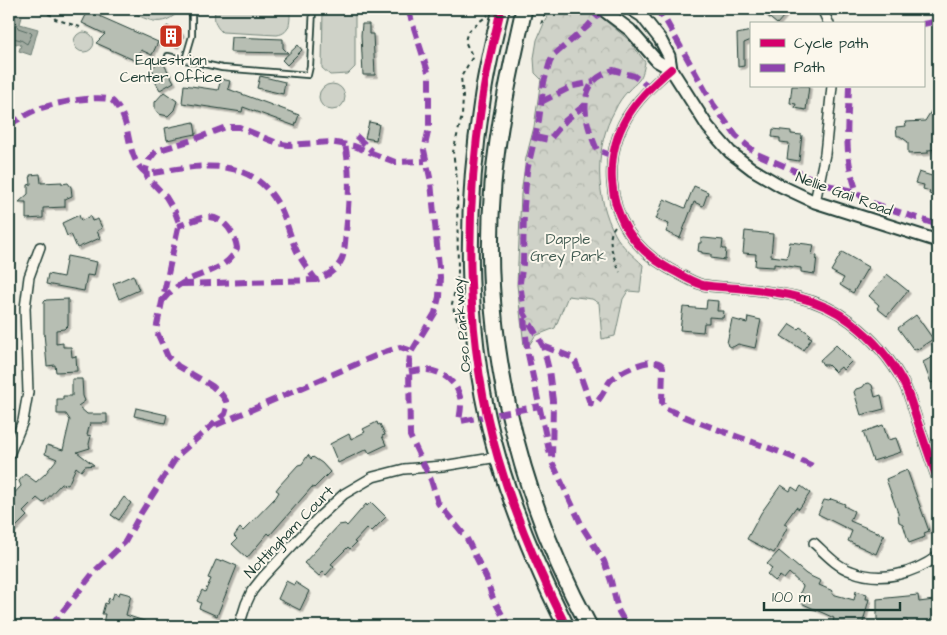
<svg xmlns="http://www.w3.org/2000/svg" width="947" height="635" font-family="'Architects Daughter',sans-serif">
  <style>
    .grass { fill: #cfd2c8; stroke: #77887e }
    .forest { fill: url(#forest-crowns); stroke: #77887e }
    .water { fill: #a2aba1; stroke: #6e7f75 }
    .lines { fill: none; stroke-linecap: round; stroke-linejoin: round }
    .shore { stroke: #536960; stroke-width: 1 }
    .building { fill: #b7beb3; stroke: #1f3d34; filter: url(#shadow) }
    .service-casing { stroke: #1f3d34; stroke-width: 8 }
    .minor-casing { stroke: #1f3d34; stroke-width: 12 }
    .tertiary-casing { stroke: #1f3d34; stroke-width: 15 }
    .primary-casing { stroke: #1f3d34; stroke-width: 19 }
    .path { stroke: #1f3d34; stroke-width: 2; stroke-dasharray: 4 4; stroke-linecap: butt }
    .service { stroke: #fbf7ec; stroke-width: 4.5 }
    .minor { stroke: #fbf7ec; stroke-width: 9 }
    .tertiary { stroke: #fbf7ec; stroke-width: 11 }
    .primary { stroke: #fbf7ec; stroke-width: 15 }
    .quiet { stroke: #8e44ad; stroke-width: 6; stroke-dasharray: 12 6; stroke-linecap: butt }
    .cycleway-casing { stroke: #fbf7ec; stroke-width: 11 }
    .cycleway { stroke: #d6006c; stroke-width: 8 }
    .labels { text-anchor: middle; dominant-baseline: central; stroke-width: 4; stroke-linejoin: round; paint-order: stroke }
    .poi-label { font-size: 15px; fill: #1f3d34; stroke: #fbf7ec }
    .street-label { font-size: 15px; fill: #1f3d34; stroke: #fbf7ec }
    .park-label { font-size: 15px; fill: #425b52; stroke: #fbf7ec }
  </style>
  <defs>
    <pattern id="forest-crowns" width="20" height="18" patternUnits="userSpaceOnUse" patternTransform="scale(1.25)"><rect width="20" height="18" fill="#cfd2c8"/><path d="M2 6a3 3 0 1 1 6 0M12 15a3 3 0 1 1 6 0" fill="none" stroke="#b1b5ac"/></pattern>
    <filter id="shadow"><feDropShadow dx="2.5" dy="2.5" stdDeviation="0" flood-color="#0004"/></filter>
  </defs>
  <rect width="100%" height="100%" fill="#f2f0e5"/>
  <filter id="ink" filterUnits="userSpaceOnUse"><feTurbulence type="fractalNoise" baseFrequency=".02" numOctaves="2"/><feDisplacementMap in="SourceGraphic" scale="10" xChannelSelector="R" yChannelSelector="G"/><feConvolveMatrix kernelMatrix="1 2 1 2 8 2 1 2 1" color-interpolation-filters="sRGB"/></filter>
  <g filter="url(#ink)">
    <g class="grass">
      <path d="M125,9h56c-20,22 -34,10 -56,0z"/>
      <path d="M215,9h75c0,12 1,24 -13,26l-55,-3c-8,-7 -8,-13 -7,-23z"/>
      <polygon points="323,9 355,9 355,67 348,74 330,75 322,68"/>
      <circle cx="84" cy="42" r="10"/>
      <circle cx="332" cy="97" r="13"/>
    </g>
    <path class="forest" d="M550,9h41l38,31 16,22c-1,6 -2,13 -6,18 -3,4 -8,7 -11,11 -5,5 -10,12 -13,19 -21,37 -20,87 0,124 6,12 19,22 28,31l-3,27 -12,-1 -5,8 -8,37 -13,3 -3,-36 -7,-4 -24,-3 -13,32 -20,8 -7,11 -4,-1 -7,-61 4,-91 5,-36 8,-31 7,-48 -6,-6 -1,-15 3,-18z"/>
    <polygon class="water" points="9,13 22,17 20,24 38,29 31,55 19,51 21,45 9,42"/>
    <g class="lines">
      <polyline class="shore" points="9,18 15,20 18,28 30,32 32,34 27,44 21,40 9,37"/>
    </g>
    <g class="building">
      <polygon points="759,9 790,9 777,24"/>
      <polygon points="88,11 158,42 152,55 141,50 136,61 96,43 105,34 82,23"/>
      <polygon points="362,24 369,24 369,34 373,34 375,75 363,75 361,35"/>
      <polygon points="167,26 182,33 176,46 161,39"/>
      <polygon points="751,31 751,40 744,43 744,66 738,67 737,34"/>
      <polygon points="231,37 283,39 283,48 288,53 230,52"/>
      <polygon points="298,45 302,50 287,65 282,60"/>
      <polygon points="162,61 174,82 160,90 152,76 155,74 151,68"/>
      <polygon points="260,76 285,82 283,94 257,88"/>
      <polygon points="221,79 230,81 228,89 299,115 295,126 243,107 242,112 182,103 184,85 218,90"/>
      <polygon points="792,86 809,86 806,110 795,108 796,104 790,103"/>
      <polygon points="164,92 177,101 174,110 168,116 159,114 155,109 155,102"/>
      <polygon points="933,108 938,112 938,134 933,144 938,145 938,149 928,150 928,153 908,154 908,142 900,136 897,136 896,127 906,126 905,122 925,121"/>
      <polygon points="194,122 196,134 167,140 165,128"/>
      <polygon points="369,122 379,124 376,140 365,138"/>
      <polygon points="773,129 791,131 791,134 802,135 799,161 787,159 789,143 780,142 780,138 772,137"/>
      <polygon points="919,172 938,178 938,197 929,194 930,191 923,189 924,185 915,183"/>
      <polygon points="40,174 41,183 62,182 62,184 68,183 71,187 72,196 65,199 65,207 43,208 43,218 26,219 26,202 19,202 28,194 28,185 31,184 30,175"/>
      <polygon points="694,186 708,192 703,206 694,202 680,238 666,232 669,224 656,219 664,199 685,208"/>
      <polygon points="79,215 81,221 90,216 92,221 98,219 102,228 97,231 100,238 77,248 71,234 67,236 62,223"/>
      <polygon points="745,231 773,234 771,256 787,258 790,242 814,245 812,255 817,256 815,274 801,272 801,268 774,264 774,267 755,266 756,254 743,253"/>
      <polygon points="704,238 723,240 722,249 726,249 725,260 711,258 711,254 702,253 702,252 698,251 699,243 701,243 701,239"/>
      <polygon points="842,252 868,267 853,293 840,285 844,278 831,271"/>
      <polygon points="67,256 97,262 94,276 87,275 84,291 46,284 48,274 63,277"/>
      <polygon points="887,274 908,291 887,316 877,308 879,305 869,296"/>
      <polygon points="133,275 139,290 119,299 113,284"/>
      <polygon points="68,299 68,325 64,329 56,330 56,344 63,343 63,347 71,347 72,357 76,356 77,371 56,372 55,365 47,366 44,333 44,302 46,300"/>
      <polygon points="707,300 718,301 717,311 724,311 723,318 709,317 709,323 704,323 703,332 680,330 683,307 706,309"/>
      <polygon points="916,315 933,339 918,349 917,348 914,350 898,328"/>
      <polygon points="748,317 761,320 755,348 738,344 733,347 728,346 727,343 732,319 747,323"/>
      <polygon points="790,324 798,329 800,327 810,334 808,336 812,338 803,350 781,336"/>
      <polygon points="836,345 852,361 843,370 841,367 835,372 828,365 823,365 820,360"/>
      <polygon points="938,354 938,380 931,383 923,362"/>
      <polygon points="72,379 82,379 83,396 85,401 78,406 87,414 107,414 107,423 90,423 87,435 91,436 89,444 90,448 77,452 94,465 85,466 81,471 76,467 68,485 61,484 43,503 37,498 23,512 27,516 9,534 9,505 12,502 9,499 21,486 19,481 25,474 36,482 45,474 57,459 45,454 47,445 63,450 70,420 66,414 57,414 57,399 63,399 63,396 72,396"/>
      <polygon points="869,383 872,385 875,397 881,395 884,409 861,415 854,392 856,389 863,387 865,384"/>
      <polygon points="136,408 167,415 165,423 134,416"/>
      <polygon points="377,422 378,425 380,424 385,435 382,436 386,445 369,453 367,449 338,463 330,444 349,434 351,439 365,432 363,429"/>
      <polygon points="883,425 888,440 896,438 901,452 873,461 863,432"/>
      <polygon points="308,455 311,459 313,457 322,463 330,472 314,488 312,487 270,535 268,533 247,558 232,544 237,539 234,536 240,528 243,531 247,527 276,497 279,492 276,490 279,486 298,465 302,464"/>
      <polygon points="907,470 929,531 924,533 925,537 909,543 903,524 899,522 898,513 886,479"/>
      <polygon points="781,485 790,491 792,487 798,491 801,486 810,493 799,509 796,507 784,524 788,526 774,553 747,539 761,513"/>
      <polygon points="124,497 131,503 119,520 111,515"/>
      <polygon points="831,499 845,504 844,506 854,511 850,521 884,535 876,554 848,541 852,531 818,514 824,500 829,501"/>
      <polygon points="371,502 386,517 371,532 367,528 354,542 356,543 350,549 348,547 331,564 334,566 326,575 323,572 319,576 304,563 339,525 345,524 347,526 366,504 367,506"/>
      <polygon points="779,551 806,574 821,581 819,585 833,591 832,594 854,600 856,591 867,594 866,599 869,599 862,626 832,626 834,618 801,603 805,595 800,593 803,586 789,573 784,579 780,576 775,581 767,574 772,568 767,564"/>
      <polygon points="216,560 222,562 223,560 237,566 217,616 199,608 201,603 197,601 202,590 205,592 211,579 208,578"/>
      <polygon points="286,581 294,585 295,582 309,591 300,610 278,599"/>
      <polygon points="120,592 131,595 126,615 156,625 155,626 113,626 103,623 105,614 102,614 105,603 107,604 109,598 112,599 114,593 119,595"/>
      <polygon points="918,595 919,602 934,600 937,621 908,625 907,620 877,620 877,599"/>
    </g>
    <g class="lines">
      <g class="service-casing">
        <g id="service">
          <polyline points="168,56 222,68 308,75 310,66 313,9"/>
          <polyline points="185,60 192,36 192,9"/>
        </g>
      </g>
      <g class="minor-casing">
        <g id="minor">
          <polyline points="822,9 829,24"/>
          <path d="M671,69c-37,31 -62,62 -59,112 3,45 28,74 67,93 7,4 16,9 24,11 11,2 23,2 34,3 40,4 81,8 114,34 21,16 39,36 52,60 6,11 10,26 14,38 7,21 14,41 21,61"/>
          <polyline points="815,202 825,154 832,86"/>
          <polyline points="9,455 23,421 28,392 25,308 29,277 40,247"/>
          <path d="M814,543c11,10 22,23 37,28 30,12 62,3 87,-15"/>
          <polyline points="239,626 246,604 252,591 263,577 318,518 344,494 373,477 404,469 443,466 498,457"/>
        </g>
      </g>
      <g class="tertiary-casing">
        <g id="tertiary">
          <polyline points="602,9 630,30 657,61 671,69"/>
          <polyline points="631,9 642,16 660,39 669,56 671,69 708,127 730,152 752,169 781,186 815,202 938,241"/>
        </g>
      </g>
      <g class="primary-casing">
        <g id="primary">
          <path d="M501,9c-7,30 -15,61 -19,92 -18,115 -17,245 16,357 17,58 41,114 68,168"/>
          <path d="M524,9c-13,58 -26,116 -31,175 -13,152 24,309 96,442"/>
        </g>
      </g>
      <g class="path">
        <polyline points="33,9 54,16 55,19 80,27"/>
        <polyline points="541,24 547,9"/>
        <path d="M615,226c-10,13 -1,32 5,46"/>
        <path d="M461,327l-5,-10 -4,-13 6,-29 -1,-95 -4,-28 9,-36 1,-19 -2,-20 11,-19c0,-5 -4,-9 -6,-15 -3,-12 14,-21 22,-28"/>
      </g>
      <use href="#service" class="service"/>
      <use href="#minor" class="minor"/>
      <use href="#tertiary" class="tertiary"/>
      <use href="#primary" class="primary"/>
      <g class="quiet">
        <polyline points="408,9 429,75 429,128 424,150 431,182 440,277 439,297 435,313 410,354 409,366 410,436 431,480 438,503 466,537 486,577 492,596 508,626"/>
        <polyline points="603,9 588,26 554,55 550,62 544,82 539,120 527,171 524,206 523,264 520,282 524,313 543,346 549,370 553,401 552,462 583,528 604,561 611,581 618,610 627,626"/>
        <polyline points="654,9 665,19 713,104 736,136 757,154 827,185 857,192 862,197 872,203 938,225"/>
        <polyline points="923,24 938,21"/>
        <path d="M849,86c-1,39 -6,68 8,106"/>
        <polyline points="541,102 573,86 594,82"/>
        <path d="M9,125c9,-5 17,-11 27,-15 13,-6 62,-16 75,-10 4,2 7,8 10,12 10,19 6,48 26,62 48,-8 102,-21 131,30 8,14 11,29 17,43 5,12 13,22 21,33"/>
        <polyline points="356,136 372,151"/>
        <polyline points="535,137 549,140 566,120 585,105"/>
        <path d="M613,156l-16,-6c-8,-19 -18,-45 -6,-65 4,-7 14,-12 22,-15l21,6 16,11"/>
        <path d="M181,284l135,-4c11,-4 21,-10 26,-21 3,-8 3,-18 4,-27 3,-30 5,-59 -1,-88"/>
        <path d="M163,300c5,-6 11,-12 18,-16 19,-12 46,-13 56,-36 -2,-14 -12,-30 -28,-31 -10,0 -21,6 -31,9"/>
        <polyline points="524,318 528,354 550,455"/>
        <path d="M543,346l28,11 5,6 14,40 4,1c7,-4 11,-16 16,-23 8,-9 46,-28 53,-14l-1,35 3,6c49,23 101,36 150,59"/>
        <path d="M409,372c5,-1 10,-2 16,-2 18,0 36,15 36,34 0,6 -1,11 -2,16l2,1 79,-15"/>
        <polyline points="216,425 382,353 400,347 412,351"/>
        <polyline points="51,626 95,571 125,542 141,513 178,455 225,414 227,407 226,401 222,395 212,386 178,366 168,357 156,330 179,223 175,212 166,197 147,177 146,169 149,160 156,151 192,140 226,127 239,127 277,143 288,145 330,142 354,146 395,162 425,161"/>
      </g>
      <g class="cycleway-casing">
        <g id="cycleway">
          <path d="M501,9c-7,30 -15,61 -19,92 -18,115 -17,245 16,357 17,58 41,114 68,168"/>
          <path d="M671,69c-37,31 -62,62 -59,112 3,45 28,74 67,93 7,4 16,9 24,11 11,2 23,2 34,3 40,4 81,8 114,34 21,16 39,36 52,60 6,11 10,26 14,38 7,21 14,41 21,61"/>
        </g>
      </g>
      <use href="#cycleway" class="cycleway"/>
    </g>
  </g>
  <defs>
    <g id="building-square" transform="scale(1.25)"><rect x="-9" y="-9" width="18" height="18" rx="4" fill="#c8321e" stroke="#fbf7ec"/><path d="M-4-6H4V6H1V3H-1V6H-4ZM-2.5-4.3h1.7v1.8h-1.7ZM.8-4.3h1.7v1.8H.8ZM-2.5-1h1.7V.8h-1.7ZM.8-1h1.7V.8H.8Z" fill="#fff"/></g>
  </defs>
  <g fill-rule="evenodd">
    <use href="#building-square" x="171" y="36"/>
  </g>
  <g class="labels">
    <g class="poi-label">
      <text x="171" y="60">Equestrian<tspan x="171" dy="17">Center Office</tspan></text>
    </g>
    <g class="street-label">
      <text transform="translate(844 194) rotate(20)">Nellie Gail Road</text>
      <text transform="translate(462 325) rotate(-95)">Oso Parkway</text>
      <text transform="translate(289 532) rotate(-46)">Nottingham Court</text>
    </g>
    <g class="park-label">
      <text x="568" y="239">Dapple<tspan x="568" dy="17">Grey Park</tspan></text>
    </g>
  </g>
  <rect width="947" height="635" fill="none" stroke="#fbf7ec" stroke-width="30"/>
  <rect x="15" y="15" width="917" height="605" fill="none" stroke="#1f3d34" stroke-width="2" filter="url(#ink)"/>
  <rect x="750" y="22" width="175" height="65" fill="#fbf7ec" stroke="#a3ada2"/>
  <rect x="760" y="39" width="25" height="8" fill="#d6006c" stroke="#a3ada2"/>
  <text x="794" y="48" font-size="15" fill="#1f3d34">Cycle path</text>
  <rect x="760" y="64" width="25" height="8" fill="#8e44ad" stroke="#a3ada2"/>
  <text x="794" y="72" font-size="15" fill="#1f3d34">Path</text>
  <path d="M764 602v8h136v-8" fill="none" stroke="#1f3d34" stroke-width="2.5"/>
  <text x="772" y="602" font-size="15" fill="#1f3d34" stroke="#fbf7ec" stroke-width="4" paint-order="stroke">100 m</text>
</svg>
